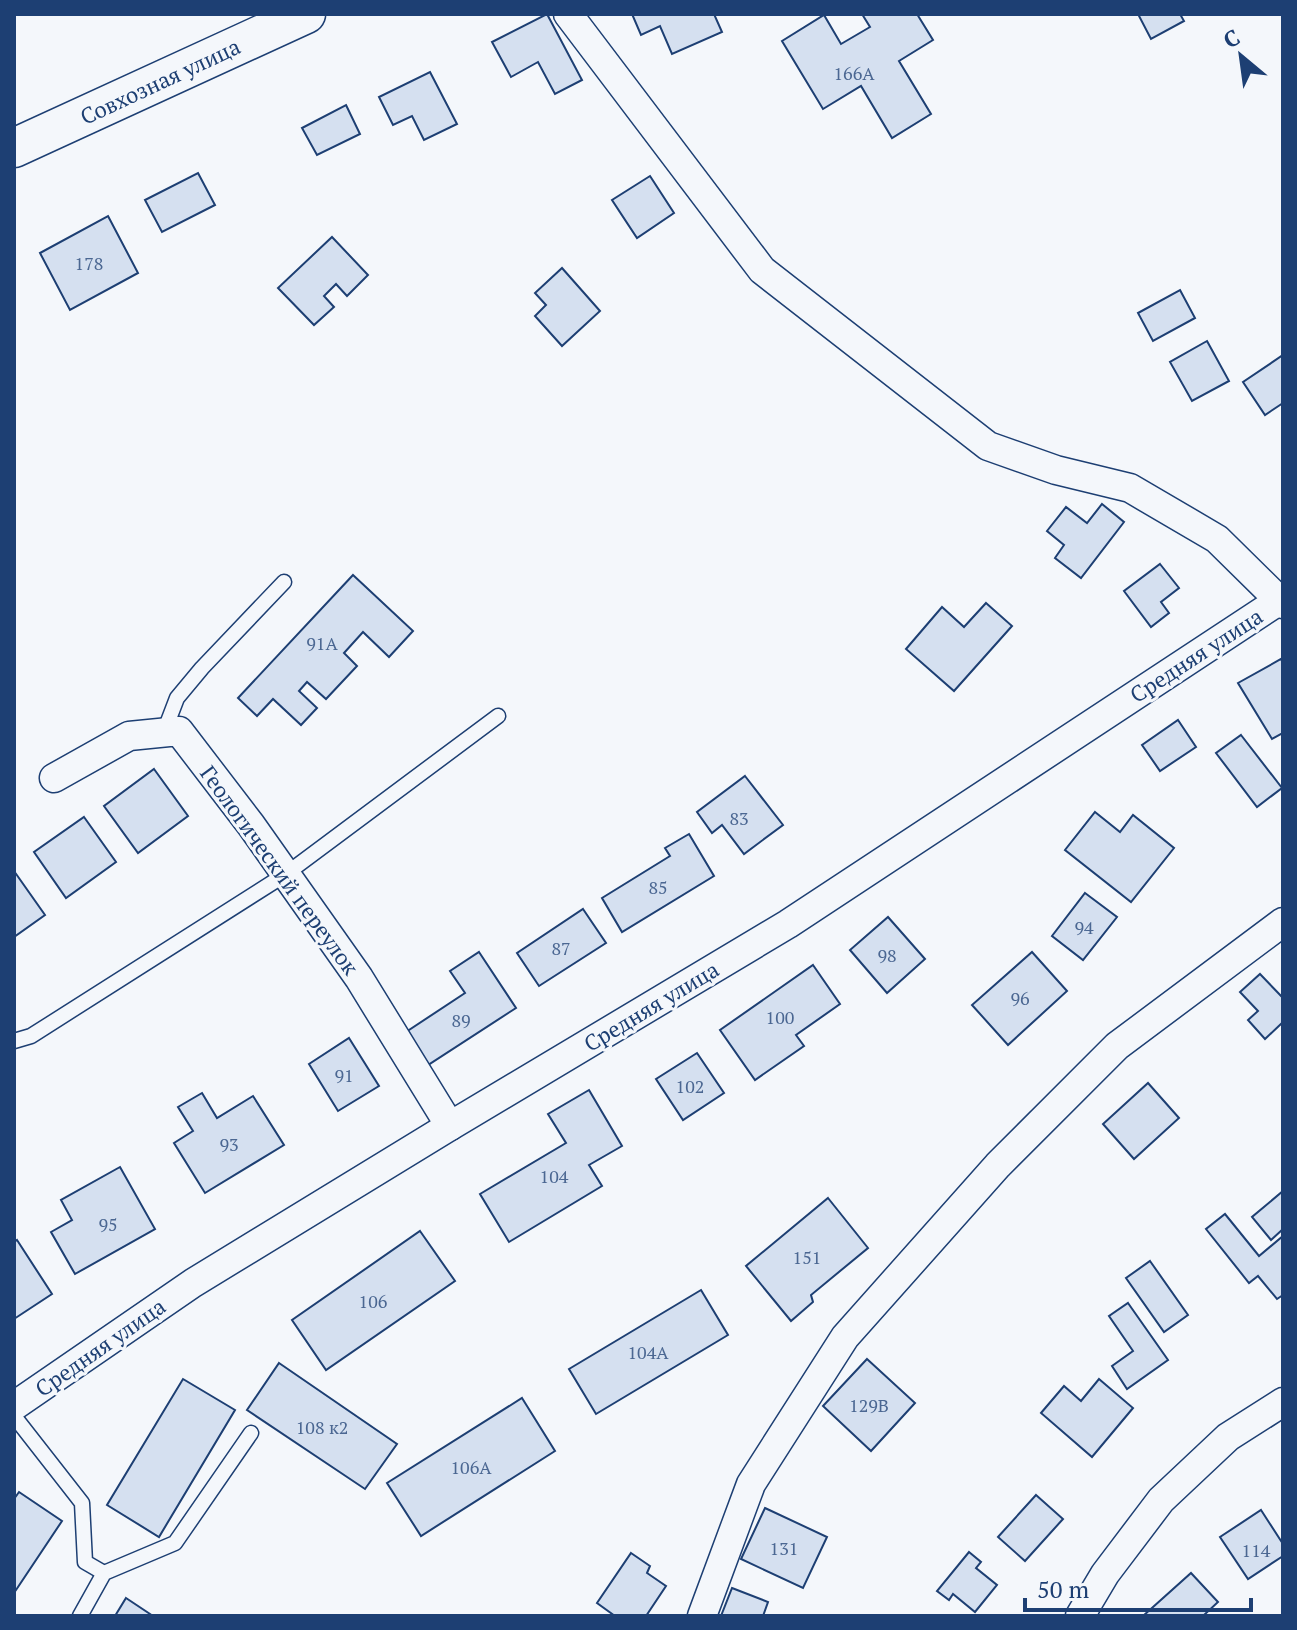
<svg xmlns="http://www.w3.org/2000/svg" width="1297" height="1630" font-family="'PT Serif',serif">
  <style>
    .building { fill: #d5e0f0; stroke: #1d3f73; stroke-width: 2 }
    .lines { fill: none; stroke-linecap: round; stroke-linejoin: round }
    .lane-casing { stroke: #1d3f73; stroke-width: 17 }
    .street-casing { stroke: #1d3f73; stroke-width: 31 }
    .secondary-casing { stroke: #1d3f73; stroke-width: 41 }
    .lane { stroke: #f4f7fb; stroke-width: 14 }
    .street { stroke: #f4f7fb; stroke-width: 28 }
    .secondary { stroke: #f4f7fb; stroke-width: 38 }
    .labels { text-anchor: middle; dominant-baseline: central; stroke-width: 6; stroke-linejoin: round; paint-order: stroke }
    .number-label { font-size: 18px; fill: #4b6792 }
    .street-label { font-size: 22px; fill: #1d3f73; stroke: #f4f7fb }
  </style>
  <rect width="100%" height="100%" fill="#f4f7fb"/>
  <g class="building">
    <polygon points="547,14 582,80 555,94 538,62 511,77 492,42"/>
    <polygon points="632,14 714,14 722,32 672,54 660,26 641,35"/>
    <polygon points="862,14 917,14 933,40 899,61 931,114 892,138 861,86 823,109 782,41 824,15 841,44 870,27"/>
    <polygon points="1138,14 1180,14 1184,21 1151,39"/>
    <polygon points="430,72 457,124 424,140 412,116 393,125 379,97"/>
    <polygon points="346,105 360,134 317,155 302,128"/>
    <polygon points="198,173 215,205 162,232 145,200"/>
    <polygon points="650,176 674,213 637,238 612,200"/>
    <polygon points="108,216 138,273 70,310 40,253"/>
    <polygon points="332,237 368,275 347,296 336,284 324,296 334,307 314,325 278,288"/>
    <polygon points="562,268 600,311 562,346 535,316 546,305 535,293"/>
    <polygon points="1180,290 1195,318 1153,341 1138,313"/>
    <polygon points="1207,341 1229,381 1192,401 1170,362"/>
    <polygon points="1283,355 1283,403 1265,415 1243,382"/>
    <polygon points="1102,504 1124,522 1081,578 1055,558 1064,545 1047,531 1066,507 1087,523"/>
    <polygon points="1160,564 1179,588 1161,602 1169,613 1151,627 1124,591"/>
    <polygon points="353,575 413,631 389,657 363,632 344,653 357,666 326,699 307,682 299,691 317,708 301,725 273,699 257,716 238,698"/>
    <polygon points="986,603 1012,626 954,691 906,649 942,607 964,627"/>
    <polygon points="1281,659 1283,663 1283,733 1272,739 1238,683"/>
    <polygon points="1178,720 1196,747 1160,771 1142,745"/>
    <polygon points="1241,735 1282,788 1257,807 1216,753"/>
    <polygon points="154,769 188,816 138,853 104,806"/>
    <polygon points="745,776 783,825 744,854 722,825 712,833 697,812"/>
    <polygon points="1095,812 1120,832 1133,815 1174,848 1131,902 1065,850"/>
    <polygon points="84,817 116,862 66,898 34,852"/>
    <polygon points="689,834 714,876 622,932 602,898 670,856 665,848"/>
    <polygon points="14,871 45,915 14,937"/>
    <polygon points="1085,893 1117,917 1083,960 1052,936"/>
    <polygon points="583,909 606,943 539,986 517,953"/>
    <polygon points="888,917 925,959 887,993 850,950"/>
    <polygon points="479,952 516,1008 428,1065 406,1032 465,993 450,971"/>
    <polygon points="1032,952 1067,991 1008,1045 972,1005"/>
    <polygon points="813,965 840,1004 796,1035 804,1046 755,1080 720,1030"/>
    <polygon points="1260,974 1283,998 1283,1022 1265,1039 1248,1020 1258,1011 1240,992"/>
    <polygon points="349,1038 379,1086 338,1111 309,1064"/>
    <polygon points="697,1053 724,1093 683,1120 656,1079"/>
    <polygon points="1148,1083 1179,1118 1134,1159 1103,1124"/>
    <polygon points="589,1090 622,1146 589,1165 602,1186 509,1242 480,1194 566,1143 548,1114"/>
    <polygon points="202,1093 217,1118 253,1096 284,1145 205,1193 174,1143 193,1131 178,1107"/>
    <polygon points="120,1167 155,1229 75,1274 51,1232 72,1220 61,1200"/>
    <polygon points="1283,1191 1283,1229 1271,1240 1252,1217"/>
    <polygon points="828,1198 868,1248 811,1295 813,1302 791,1321 746,1266"/>
    <polygon points="1225,1214 1259,1256 1283,1236 1283,1295 1277,1299 1258,1276 1249,1283 1206,1229"/>
    <polygon points="420,1231 455,1281 326,1370 292,1320"/>
    <polygon points="17,1240 52,1294 14,1319 14,1242"/>
    <polygon points="1150,1261 1188,1315 1164,1332 1126,1278"/>
    <polygon points="701,1290 728,1335 596,1414 569,1369"/>
    <polygon points="1128,1303 1168,1360 1127,1389 1112,1366 1133,1351 1109,1316"/>
    <polygon points="867,1359 915,1403 871,1451 823,1406"/>
    <polygon points="279,1363 397,1444 365,1489 247,1410"/>
    <polygon points="183,1379 235,1410 159,1537 107,1505"/>
    <polygon points="1099,1379 1133,1408 1092,1457 1041,1413 1064,1386 1081,1401"/>
    <polygon points="522,1398 555,1451 421,1536 387,1483"/>
    <polygon points="19,1492 62,1521 14,1593 14,1499"/>
    <polygon points="1036,1495 1063,1519 1025,1561 998,1537"/>
    <polygon points="765,1508 827,1537 803,1588 741,1559"/>
    <polygon points="1261,1510 1283,1544 1283,1556 1248,1579 1220,1537"/>
    <polygon points="969,1552 981,1562 976,1568 997,1585 975,1612 953,1594 949,1600 937,1591"/>
    <polygon points="631,1553 650,1566 647,1573 666,1586 646,1616 615,1616 597,1603"/>
    <polygon points="1191,1573 1218,1602 1203,1616 1143,1616"/>
    <polygon points="732,1588 768,1602 763,1616 721,1616"/>
    <polygon points="126,1598 153,1616 115,1616"/>
  </g>
  <g class="lines">
    <g class="lane-casing">
      <g id="lane">
        <polyline points="164,732 177,698 202,668 284,582"/>
        <polyline points="14,1041 31,1036 286,874 498,716"/>
        <polyline points="14,1416 82,1503 85,1562 104,1573"/>
        <polyline points="80,1616 104,1573 175,1543 251,1433"/>
      </g>
    </g>
    <g class="street-casing">
      <g id="street">
        <polyline points="568,14 762,270 988,446 1056,470 1130,488 1217,539 1283,604"/>
        <polyline points="54,778 129,736 179,731 251,825 359,978 450,1126"/>
        <polyline points="14,1406 193,1283 450,1126 788,924 1283,598"/>
        <polyline points="702,1616 751,1484 845,1337 998,1165 1117,1046 1283,922"/>
        <polyline points="1080,1616 1105,1574 1161,1500 1228,1437 1283,1402"/>
      </g>
    </g>
    <g class="secondary-casing">
      <polyline id="secondary" points="14,148 306,14"/>
    </g>
    <use href="#lane" class="lane"/>
    <use href="#street" class="street"/>
    <use href="#secondary" class="secondary"/>
  </g>
  <g class="labels">
    <g class="number-label">
      <text x="854" y="73">166А</text>
      <text x="89" y="263">178</text>
      <text x="322" y="643">91А</text>
      <text x="739" y="818">83</text>
      <text x="658" y="887">85</text>
      <text x="1084" y="927">94</text>
      <text x="561" y="948">87</text>
      <text x="887" y="955">98</text>
      <text x="1020" y="998">96</text>
      <text x="780" y="1017">100</text>
      <text x="461" y="1020">89</text>
      <text x="344" y="1075">91</text>
      <text x="690" y="1086">102</text>
      <text x="229" y="1144">93</text>
      <text x="554" y="1176">104</text>
      <text x="108" y="1224">95</text>
      <text x="807" y="1257">151</text>
      <text x="373" y="1301">106</text>
      <text x="648" y="1352">104А</text>
      <text x="869" y="1405">129В</text>
      <text x="322" y="1427">108 к2</text>
      <text x="471" y="1467">106А</text>
      <text x="784" y="1548">131</text>
      <text x="1256" y="1550">114</text>
    </g>
    <g class="street-label">
      <text transform="translate(160 81) rotate(-25)">Совхозная улица</text>
      <text transform="translate(1196 655) rotate(-33)">Средняя улица</text>
      <text transform="translate(280 870) rotate(54)">Геологический переулок</text>
      <text transform="translate(651 1006) rotate(-31)">Средняя улица</text>
      <text transform="translate(100 1347) rotate(-35)">Средняя улица</text>
    </g>
  </g>
  <rect width="1297" height="1630" fill="none" stroke="#1d3f73" stroke-width="32"/>
  <g transform="translate(1241 56) rotate(331)" stroke="#f4f7fb" stroke-width="6" paint-order="stroke">
  <path d="M0-6L14 30L0 20L-14 30Z" fill="#1d3f73"/>
  <text y="-12" font-size="22" font-weight="bold" text-anchor="middle" fill="#1d3f73">С</text>
  </g>
  <path d="M1025 1598v12h226v-12" fill="none" stroke="#1d3f73" stroke-width="4"/>
  <text x="1037" y="1598" font-size="24" fill="#1d3f73" stroke="#f4f7fb" stroke-width="6" paint-order="stroke">50 m</text>
</svg>
